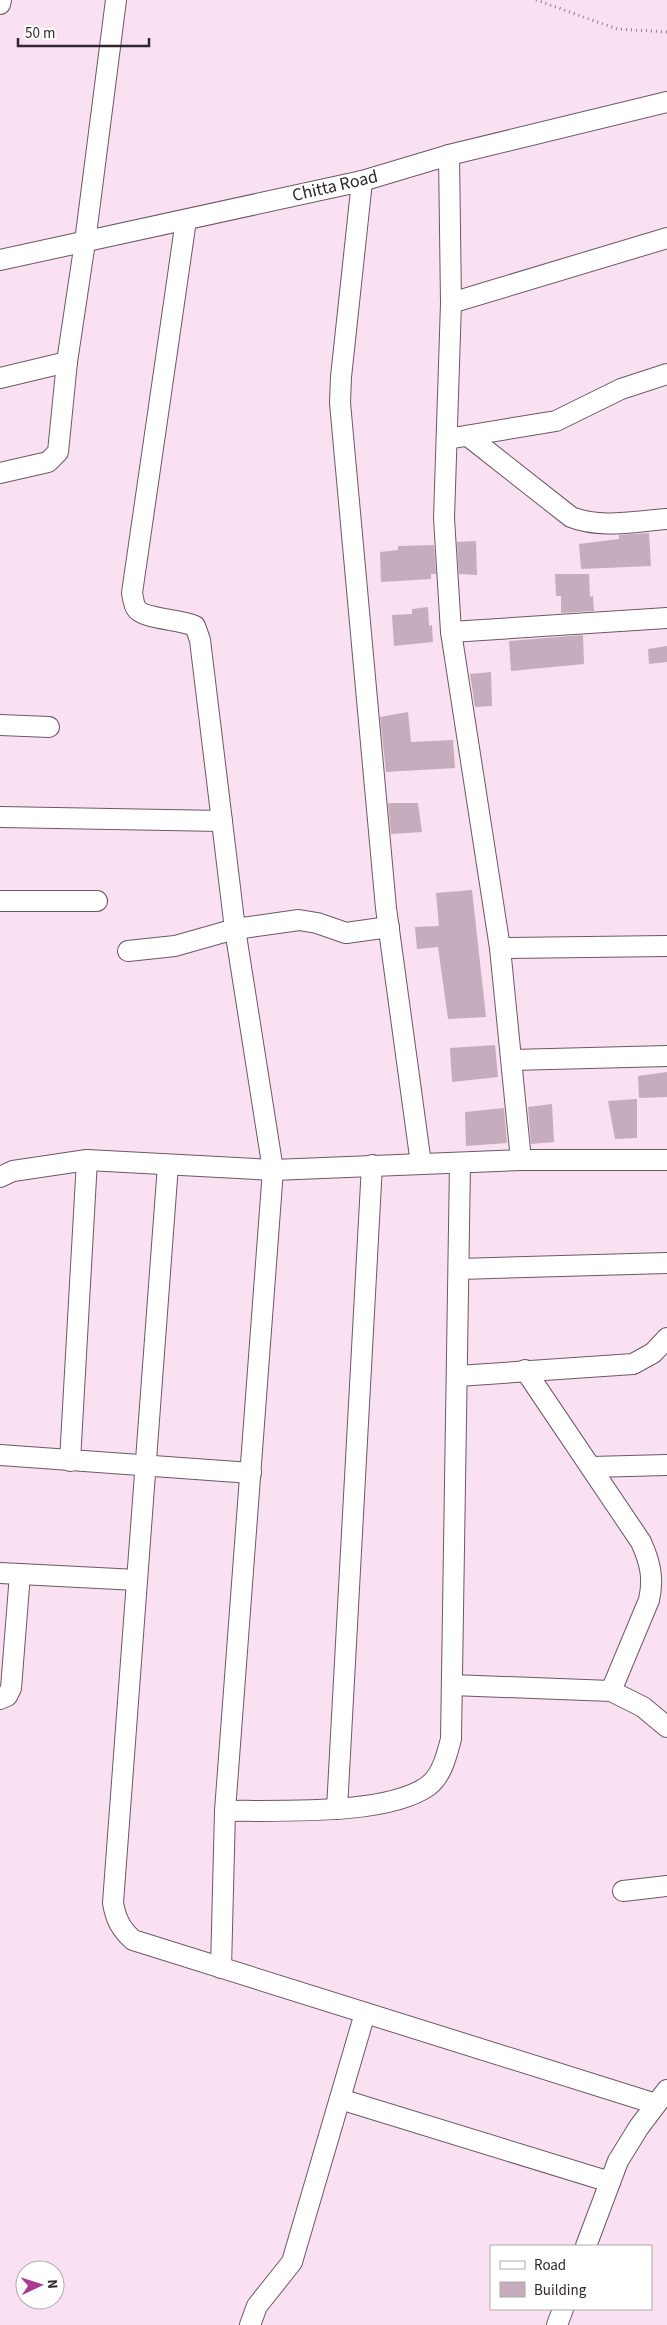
<svg xmlns="http://www.w3.org/2000/svg" width="667" height="2325" font-family="'Source Sans 3',sans-serif">
  <style>
    .building { fill: #c5adbd }
    .lines { fill: none; stroke-linecap: round; stroke-linejoin: round }
    .minor-casing { stroke: #6d5766; stroke-width: 22 }
    .path { stroke: #8c7b87; stroke-width: 3; stroke-dasharray: 1 4; stroke-linecap: butt }
    .minor { stroke: #fff; stroke-width: 20 }
    .labels { text-anchor: middle; dominant-baseline: central; stroke-width: 4; stroke-linejoin: round; paint-order: stroke }
    .street-label { font-size: 18px; fill: #31272e; stroke: #fff }
  </style>
  <rect width="100%" height="100%" fill="#fae1f2"/>
  <g class="building">
    <polygon points="649,533 651,566 581,569 579,544 619,539 619,535"/>
    <polygon points="476,541 477,575 459,574 457,542"/>
    <polygon points="434,545 436,574 431,574 431,579 381,582 380,552 398,550 398,546"/>
    <polygon points="555,574 589,574 590,597 593,596 594,611 561,613 561,596 556,596"/>
    <polygon points="428,607 429,626 432,625 433,642 394,646 392,615 412,614 412,609"/>
    <polygon points="583,635 584,664 511,671 509,641"/>
    <polygon points="667,646 667,662 649,664 648,649"/>
    <polygon points="491,672 492,706 475,707 470,674"/>
    <polygon points="408,712 411,742 453,740 455,768 386,772 380,717"/>
    <polygon points="388,803 418,803 422,832 391,834"/>
    <polygon points="472,890 486,1017 448,1019 438,947 417,949 415,927 439,926 436,893"/>
    <polygon points="495,1045 498,1077 452,1082 450,1048"/>
    <polygon points="667,1072 667,1097 639,1098 638,1076"/>
    <polygon points="637,1099 637,1138 615,1139 608,1101"/>
    <polygon points="552,1104 554,1142 531,1144 528,1107"/>
    <polygon points="504,1108 507,1143 466,1146 465,1112"/>
  </g>
  <g class="lines">
    <g class="minor-casing">
      <g id="minor">
        <polyline points="0,4 1,0"/>
        <polyline points="449,155 451,303 444,518 451,632 500,948 521,1160"/>
        <polyline points="362,181 341,377 340,403 386,908 421,1164"/>
        <path d="M186,220l-54,373c1,5 2,12 4,15 6,11 44,11 59,18l5,14 35,289 38,241 -48,641 -4,157"/>
        <polyline points="0,260 362,181 449,155 667,102"/>
        <polyline points="451,303 667,238"/>
        <polyline points="0,378 67,362"/>
        <path d="M468,436l103,81c30,12 65,4 96,2"/>
        <polyline points="447,439 556,421 621,389 667,374"/>
        <polyline points="0,473 48,462 58,452 67,362 85,242 116,0"/>
        <polyline points="451,632 667,618"/>
        <polyline points="0,725 49,727"/>
        <polyline points="0,817 222,821"/>
        <polyline points="0,901 97,901"/>
        <polyline points="500,948 667,946"/>
        <polyline points="128,951 175,946 235,929 299,920 317,923 346,933 389,927"/>
        <polyline points="512,1060 667,1056"/>
        <path d="M168,1165l-55,738c3,17 8,26 20,37l523,164"/>
        <polyline points="0,1177 13,1171 87,1160 273,1170 521,1160 667,1160"/>
        <polyline points="459,1269 667,1263"/>
        <path d="M525,1370l116,172c9,20 13,36 8,58l-38,91"/>
        <polyline points="458,1376 633,1364 653,1353 667,1338"/>
        <polyline points="0,1455 251,1473"/>
        <polyline points="70,1461 87,1160"/>
        <polyline points="591,1467 667,1465"/>
        <polyline points="0,1573 137,1580"/>
        <polyline points="452,1685 611,1691 643,1707 667,1727"/>
        <polyline points="0,1699 7,1696 11,1688 20,1574"/>
        <polyline points="337,1809 372,1165"/>
        <path d="M225,1811c52,-1 161,5 203,-25 14,-10 19,-32 23,-47l9,-576"/>
        <polyline points="623,1891 667,1886"/>
        <polyline points="340,2099 610,2182"/>
        <polyline points="586,2246 618,2161 639,2127 667,2090"/>
        <polyline points="250,2325 257,2306 292,2262 365,2013"/>
        <polyline points="557,2325 563,2309"/>
      </g>
    </g>
    <polyline class="path" points="536,0 617,29 667,32"/>
    <use href="#minor" class="minor"/>
  </g>
  <g class="labels">
    <g class="street-label">
      <text transform="translate(335 186) rotate(-13)">Chitta Road</text>
    </g>
  </g>
  <rect x="490" y="2245" width="162" height="65" fill="#ffffff" stroke="#ada9ab"/>
  <rect x="500" y="2261" width="25" height="8" fill="#ffffff" stroke="#ada9ab"/>
  <text x="534" y="2270" font-size="15" fill="#31272e">Road</text>
  <rect x="500" y="2282" width="25" height="15" fill="#c5adbd" stroke="#ada9ab"/>
  <text x="534" y="2295" font-size="15" fill="#31272e">Building</text>
  <g transform="translate(40 2285) rotate(86)"><circle r="24" fill="#ffffff" stroke="#ada9ab"/>
  <path d="M0-4L9 19L0 12L-9 19Z" fill="#ab3993"/>
  <text y="-8" font-size="14" font-weight="bold" text-anchor="middle" fill="#31272e">N</text>
  </g>
  <path d="M18 38v8h131v-8" fill="none" stroke="#31272e" stroke-width="2.5"/>
  <text x="25" y="38" font-size="15" fill="#31272e" stroke="#ffffff" stroke-width="4" paint-order="stroke">50 m</text>
</svg>
